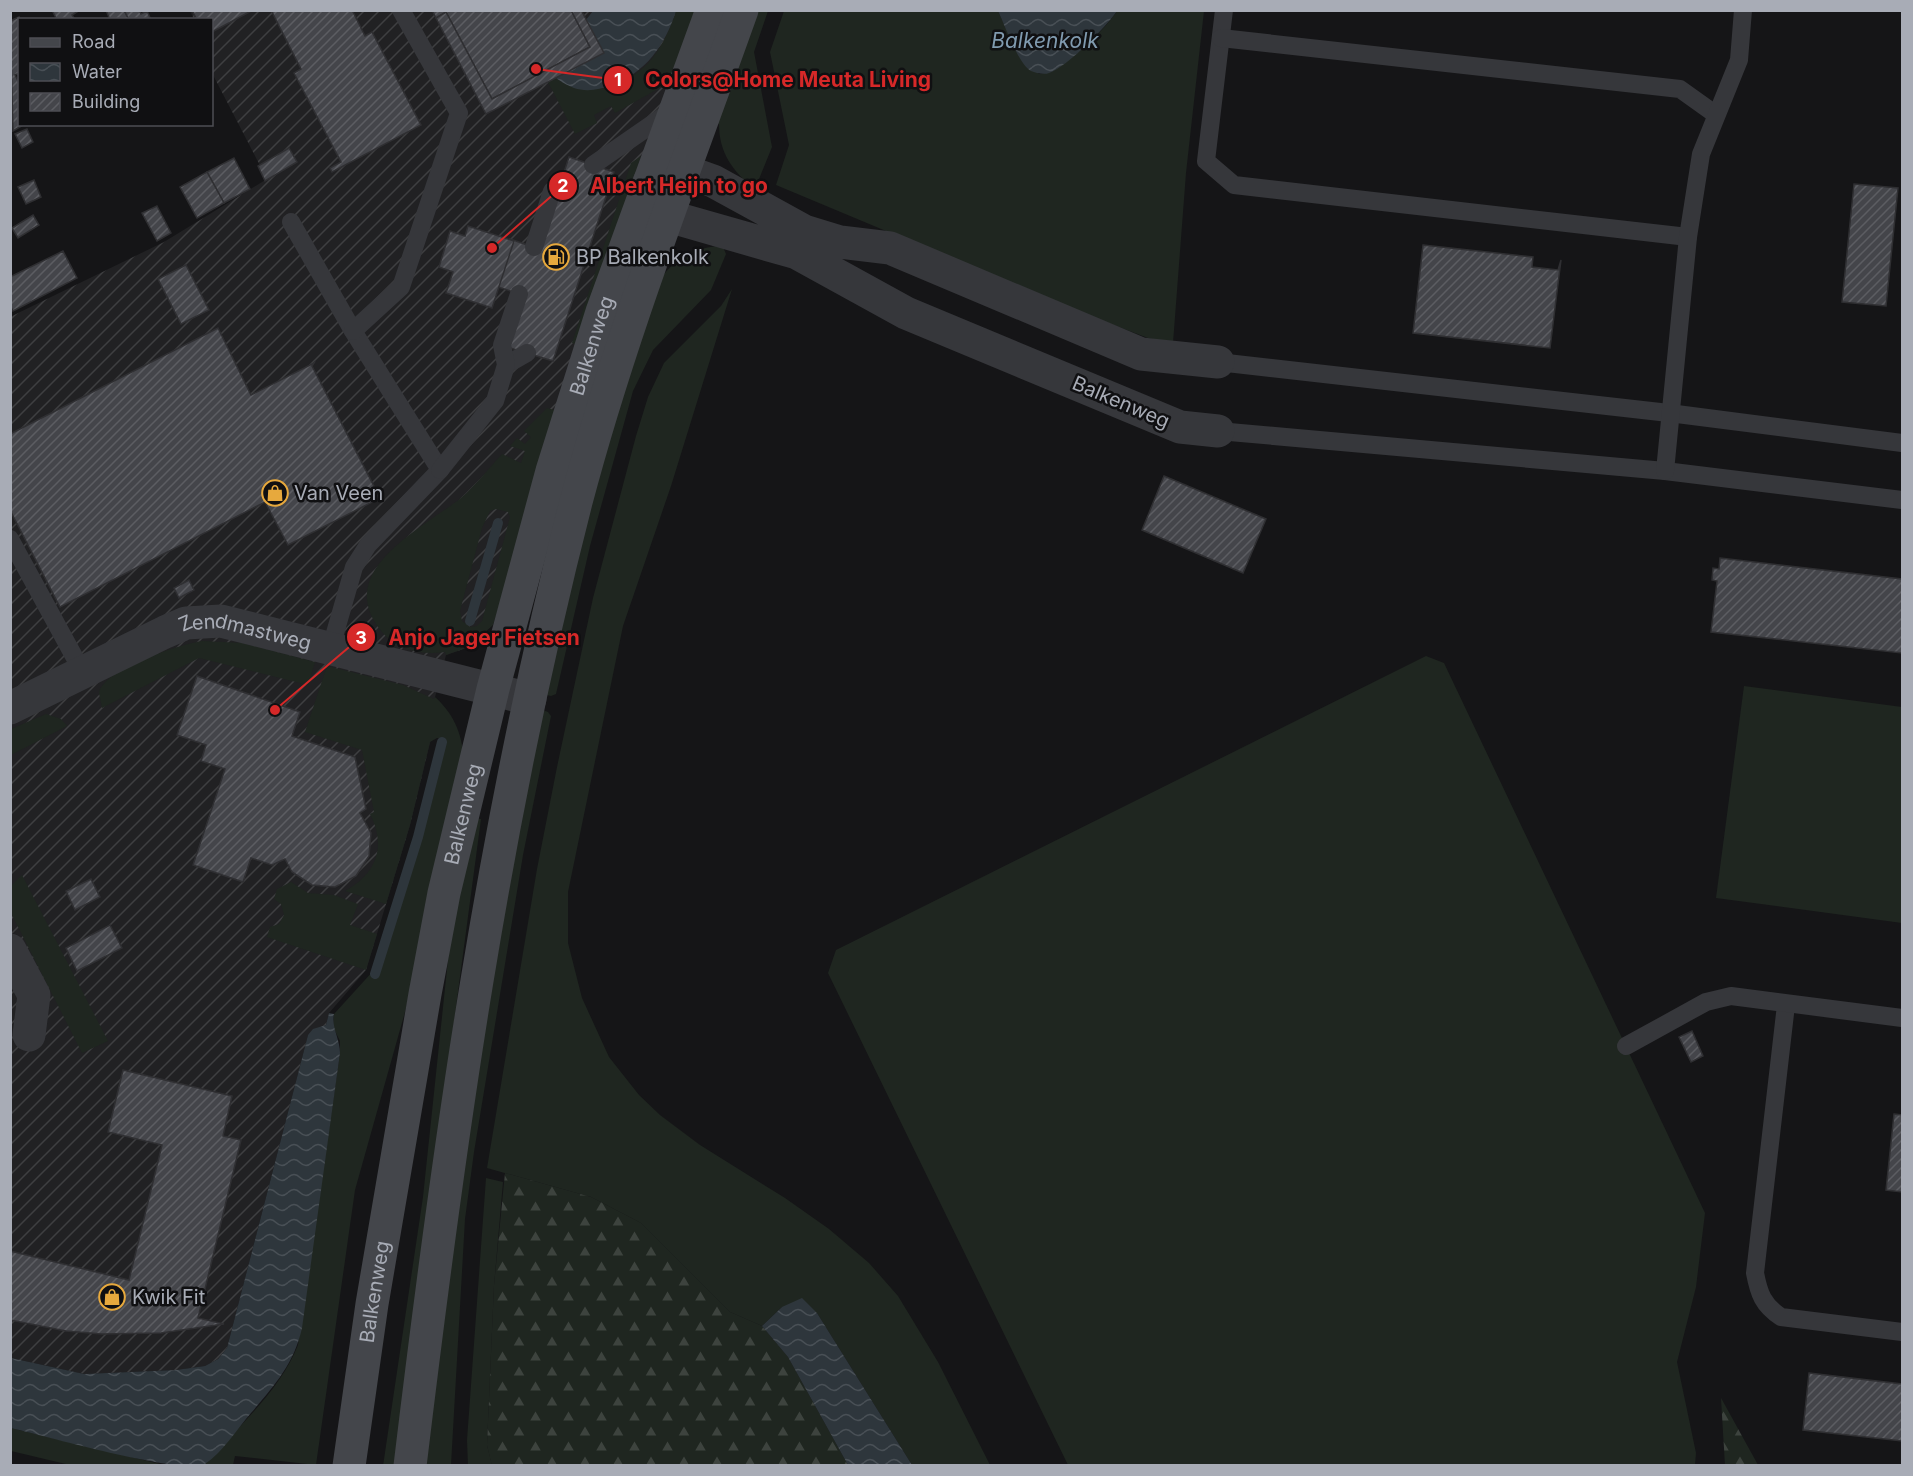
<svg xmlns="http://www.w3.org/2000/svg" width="1913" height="1476" font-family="Inter,sans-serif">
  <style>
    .industrial { fill: url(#industrial-furrows) }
    .grass { fill: #1f2620; fill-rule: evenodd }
    .forest { fill: url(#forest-firs) }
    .water { fill: url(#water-waves) }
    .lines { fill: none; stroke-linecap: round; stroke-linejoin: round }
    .stream { stroke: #2e363c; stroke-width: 10 }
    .building { fill: url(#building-hatch); stroke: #2f2f32; stroke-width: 1.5 }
    .service { stroke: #36373b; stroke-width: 18 }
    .minor { stroke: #36373b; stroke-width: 33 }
    .secondary { stroke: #44464b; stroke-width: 33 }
    .labels { text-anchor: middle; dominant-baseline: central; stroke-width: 5; stroke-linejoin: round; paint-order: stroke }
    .poi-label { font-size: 20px; fill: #a8acb6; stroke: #101012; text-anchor: start }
    .street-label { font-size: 20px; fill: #a8acb6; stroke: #101012 }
    .water-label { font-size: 21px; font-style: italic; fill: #809aaf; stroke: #101012 }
    .leader { fill: none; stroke: #d62828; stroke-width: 2 }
    .callout-dot { fill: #d62828; stroke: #101012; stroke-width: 2 }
    .mark-label { font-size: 18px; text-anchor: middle; font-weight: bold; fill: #fff }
    .callout-label { font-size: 21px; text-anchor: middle; font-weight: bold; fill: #d62828; stroke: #101012; stroke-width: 5; stroke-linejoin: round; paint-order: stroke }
  </style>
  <defs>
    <pattern id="industrial-furrows" width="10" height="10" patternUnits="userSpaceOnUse" patternTransform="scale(1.5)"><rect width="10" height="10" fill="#212123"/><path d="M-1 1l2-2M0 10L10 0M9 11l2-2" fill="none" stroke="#3e3f41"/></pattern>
    <pattern id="forest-firs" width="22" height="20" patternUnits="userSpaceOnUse" patternTransform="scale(1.5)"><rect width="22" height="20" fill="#1f2620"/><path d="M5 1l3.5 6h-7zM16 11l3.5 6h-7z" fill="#3d433e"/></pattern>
    <pattern id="water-waves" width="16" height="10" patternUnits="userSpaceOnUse" patternTransform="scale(1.5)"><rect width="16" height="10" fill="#2e363c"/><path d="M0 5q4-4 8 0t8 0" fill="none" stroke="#495056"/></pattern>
    <pattern id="building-hatch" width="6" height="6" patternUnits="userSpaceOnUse" patternTransform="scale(1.5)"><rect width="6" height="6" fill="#44454a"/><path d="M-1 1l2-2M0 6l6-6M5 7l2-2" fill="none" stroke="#5c5d62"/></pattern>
  </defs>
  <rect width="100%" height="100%" fill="#151517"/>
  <polygon class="industrial" points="190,11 701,11 485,635 469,647 446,655 435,697 436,718 410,825 366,970 329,1013 326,1025 308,1035 227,1348 218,1359 205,1366 176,1370 84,1374 11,1358 10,314 12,316 164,242 267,179 212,73 212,20 194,19"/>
  <g class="grass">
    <path d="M676,11h25l-27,69 -59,33 -4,-7 -17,9 3,8 -22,11 -27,-52 8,-4c30,23 77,7 98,-22 10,-13 17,-30 22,-45z"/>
    <path d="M756,11h12l-14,41 18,95 -17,42c-22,-17 -36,-36 -36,-65l-3,-1z"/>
    <path d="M784,11h214l18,39 23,24c23,-2 66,-44 78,-63h87l-18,162 -13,170 -25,-5 -66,-25 -306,-128 13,-40 -19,-93z"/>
    <polygon points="641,156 582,346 572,343 631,163"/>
    <path d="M717,246l6,1 3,7 -15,36 -58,60 -20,41 -43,155 -34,148 -5,2 -9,-2 42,-177 75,-236c15,-22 32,-32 58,-35z"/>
    <polygon points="732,289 671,486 623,626 568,892 568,943 582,998 609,1057 639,1095 660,1115 700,1145 785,1198 829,1229 869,1263 898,1296 938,1362 990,1465 912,1465 817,1313 782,1307 762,1326 730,1312 641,1223 591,1197 487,1168 537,869 557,767 593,598 636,436 648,397 664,363 721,306"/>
    <path d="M547,408l14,4 -68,213 -24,22 -23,8 -1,-3c-23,4 -49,-3 -63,-20 -51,-61 40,-103 79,-134 15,-13 28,-30 41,-44l19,9 4,-12 -15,-5 7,-8 8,6 6,-7 -7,-6zM496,509l12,3 2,5 -28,104 -5,5 -7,1 -8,-6 -2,-10 22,-83 8,-17z"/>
    <path d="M203,641l39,2 73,19 -7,23 -109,-27 -97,50 -3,-15c4,-24 81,-49 104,-52z"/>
    <polygon points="1426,656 1444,663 1705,1213 1696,1287 1677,1362 1696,1453 1695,1465 1068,1465 828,973 836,950"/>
    <path d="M327,666l76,19 31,14 1,-2c21,19 28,40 29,67l-59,248 -50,178 -39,275 -81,-9 -2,9 -33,1 4,-2c33,-36 76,-73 94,-119l42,-292v-12l-7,-14 1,-13 40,-44 69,-232h-6l-7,4 -20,83 -24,79 -41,-13c31,-17 42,-44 25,-77l4,-2 -12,-62 -57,-18z"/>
    <polygon points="1744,686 1902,707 1902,923 1716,898"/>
    <polygon points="540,709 548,712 551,716 523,855 474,1152 465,1219 451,1465 425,1466 457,1187"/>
    <polygon points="46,714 61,719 67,726 11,755 11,729"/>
    <polygon points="472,818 481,819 395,1465 383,1466 423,1197 456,884"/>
    <polygon points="22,875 108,1041 82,1053 11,913 10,887"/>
    <polygon points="291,882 308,893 334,895 358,904 350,925 377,934 366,970 267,937 270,927 279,924 284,915 281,904 274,899 277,889"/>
    <polygon points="486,1178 503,1182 494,1286 487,1445 492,1465 468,1466 467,1440"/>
    <polygon points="11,1428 160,1464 161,1465 70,1465 11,1451"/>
  </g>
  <g class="forest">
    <polygon points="505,1173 591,1197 641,1223 730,1312 762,1326 788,1357 848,1465 492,1466 487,1445 494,1286"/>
    <polygon points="1721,1398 1758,1465 1725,1465"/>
  </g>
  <g class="water">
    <path d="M593,11h83c-11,34 -30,62 -65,74 -12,5 -25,7 -37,3 -11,-4 -19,-11 -28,-17z"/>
    <path d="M998,11v-1l119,1c-10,15 -50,56 -68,62 -5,2 -13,0 -18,-2 -13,-7 -26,-46 -33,-60z"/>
    <path d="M329,1013l5,1c-3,13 6,25 6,39l-38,275c-8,36 -28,58 -51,85 -14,16 -28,39 -46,51 -20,12 -163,-29 -194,-36v-70l73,16 92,-4 29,-4 13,-7 9,-11 81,-313 5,-6 13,-4z"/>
    <polygon points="802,1298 817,1313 912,1465 848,1465 788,1357 762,1326 782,1307"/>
  </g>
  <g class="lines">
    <g class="stream">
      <polyline points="470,621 498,523"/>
      <polyline points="375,974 418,837 442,742"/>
    </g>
  </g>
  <g class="building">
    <polygon points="52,10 80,10 72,15 75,20 57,20"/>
    <polygon points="106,10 124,10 129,20 110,20"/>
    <polygon points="124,10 139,10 141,14 147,11 151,20 129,20"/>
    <polygon points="192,10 253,10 212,32 212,20 197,20"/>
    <polygon points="271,10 352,10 365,36 372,32 421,125 332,172 330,168 341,162 294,73 301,69"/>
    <polygon points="432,10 571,10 590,47 492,99 446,12 436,18"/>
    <polygon points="571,10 581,10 604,53 486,114 436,18 446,12 492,99 590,47"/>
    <polygon points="19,17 20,73 15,75 20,85 20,124 25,124 13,131 10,21"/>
    <polygon points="27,129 33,142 22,148 15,134"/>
    <polygon points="289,148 297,162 265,181 258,166"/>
    <polygon points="569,157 614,172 553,361 507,347 523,295 495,286 510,239 539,249"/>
    <polygon points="234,158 250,189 224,203 207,172"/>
    <polygon points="207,172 224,203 197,218 180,187"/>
    <polygon points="34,180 41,197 26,204 18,187"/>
    <polygon points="1854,184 1898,188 1886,306 1842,302"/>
    <polygon points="157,206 171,233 157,241 142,213"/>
    <polygon points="33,215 39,225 18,238 12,228"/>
    <polygon points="468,226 514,241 492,308 446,293 453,272 439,267 450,231 465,236"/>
    <polygon points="1423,245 1533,257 1532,267 1558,270 1561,260 1550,348 1413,333"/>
    <polygon points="63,251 77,278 13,311 10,306 10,277"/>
    <polygon points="186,265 209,310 181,324 158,279"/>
    <polygon points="218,328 251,395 314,363 312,366 380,498 288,545 265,502 60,607 10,510 10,434"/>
    <polygon points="1164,476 1266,519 1243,573 1142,530"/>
    <polygon points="1720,558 1902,579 1902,653 1711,632 1717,581 1712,580 1713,568 1719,569"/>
    <polygon points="189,580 194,590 179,598 174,588"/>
    <polygon points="197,676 300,712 292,736 355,757 366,809 360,813 371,833 369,856 356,876 335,887 312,885 292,872 285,859 272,865 251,858 243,882 193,865 225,769 201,761 206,745 177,735"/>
    <polygon points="91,879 100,897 75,910 66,891"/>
    <polygon points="110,925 122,948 77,971 66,948"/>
    <polygon points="1692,1031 1703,1056 1691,1062 1679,1037"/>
    <polygon points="123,1070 232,1096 223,1136 241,1140 198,1318 224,1324 161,1333 102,1334 66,1331 10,1320 10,1251 129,1280 162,1145 108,1132"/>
    <polygon points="1894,1114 1902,1115 1902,1192 1886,1190"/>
    <polygon points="1809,1373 1902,1384 1902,1441 1803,1430"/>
  </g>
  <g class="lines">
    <g class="service">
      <polyline points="1224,10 1206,161 1234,185 1688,237"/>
      <polyline points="1221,38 1680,89 1715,114"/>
      <polyline points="593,165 674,109"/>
      <polyline points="291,222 353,331 440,470 368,545 354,567 331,647"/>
      <polyline points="534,247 552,191 560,186"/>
      <polyline points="353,331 401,287 459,113 401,10"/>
      <polyline points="1218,362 1669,413 1902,443"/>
      <polyline points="506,365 527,353"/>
      <polyline points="1218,431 1665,471 1902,500"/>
      <polyline points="440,470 495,401 506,365 502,345 519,294"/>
      <polyline points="1665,471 1688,237 1701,154 1739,60 1743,10"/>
      <polyline points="10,539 82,671"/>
      <path d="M1786,1005l-31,268c4,21 8,32 26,44l121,15"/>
      <polyline points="1626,1046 1706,1002 1731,996 1902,1018"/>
    </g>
    <g class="minor">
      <polyline points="1218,431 1180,427 906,313 797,253 668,216 649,182 685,171 713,181 804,231 840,242 890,248 1141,354 1218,362"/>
      <path id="s1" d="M10,708l155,-76 21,-9 35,-2 309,78"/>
      <polyline points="10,950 34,995 29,1035"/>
    </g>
    <g class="secondary">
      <path id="s2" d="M349,1466l23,-162 53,-310 19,-101 49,-204 59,-218 50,-159 110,-302"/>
      <path d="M410,1466c39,-325 84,-646 166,-964 44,-167 108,-329 166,-492"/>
    </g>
  </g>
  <defs>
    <g id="fuel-ring" transform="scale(1.35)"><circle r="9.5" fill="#101012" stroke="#e7a93d" stroke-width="1.5"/><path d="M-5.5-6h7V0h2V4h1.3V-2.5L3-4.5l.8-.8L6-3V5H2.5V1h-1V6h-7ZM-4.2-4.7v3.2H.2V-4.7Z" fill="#e7a93d"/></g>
    <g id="shop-ring" transform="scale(1.35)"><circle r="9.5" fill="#101012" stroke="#e7a93d" stroke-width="1.5"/><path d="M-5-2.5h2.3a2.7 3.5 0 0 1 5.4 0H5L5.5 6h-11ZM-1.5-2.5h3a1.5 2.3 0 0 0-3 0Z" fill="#e7a93d"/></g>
  </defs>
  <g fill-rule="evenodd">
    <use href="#fuel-ring" x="556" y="257"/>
    <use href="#shop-ring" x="275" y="493"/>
    <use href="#shop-ring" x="112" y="1297"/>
  </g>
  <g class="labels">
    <g class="poi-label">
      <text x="576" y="257">BP Balkenkolk</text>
      <text x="294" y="493">Van Veen</text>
      <text x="132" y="1297">Kwik Fit</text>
    </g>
    <g class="street-label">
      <text stroke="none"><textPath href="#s2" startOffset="1148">Balkenweg</textPath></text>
      <text transform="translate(1121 402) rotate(23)">Balkenweg</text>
      <text stroke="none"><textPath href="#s1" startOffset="256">Zendmastweg</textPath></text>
      <text stroke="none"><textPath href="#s2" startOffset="662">Balkenweg</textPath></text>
      <text stroke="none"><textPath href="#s2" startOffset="176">Balkenweg</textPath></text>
    </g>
    <g class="water-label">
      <text x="1045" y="40">Balkenkolk</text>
    </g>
  </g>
  <path class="leader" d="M536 69L618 80M492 248L563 186M275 710L361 637"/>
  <g class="callout-dot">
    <circle cx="536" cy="69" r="6"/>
    <circle cx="492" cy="248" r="6"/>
    <circle cx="275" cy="710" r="6"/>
    <circle cx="618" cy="80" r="15"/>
    <circle cx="563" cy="186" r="15"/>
    <circle cx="361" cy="637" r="15"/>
  </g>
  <g class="mark-label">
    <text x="618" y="86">1</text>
    <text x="563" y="192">2</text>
    <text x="361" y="644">3</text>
  </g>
  <g class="callout-label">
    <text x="788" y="87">Colors@Home Meuta Living</text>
    <text x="679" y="193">Albert Heijn to go</text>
    <text x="484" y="645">Anjo Jager Fietsen</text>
  </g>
  <rect width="1913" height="1476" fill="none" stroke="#a8acb6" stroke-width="24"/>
  <rect x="18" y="18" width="195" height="108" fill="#101012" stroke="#4d4e54" stroke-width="1.5"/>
  <rect x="30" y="38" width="30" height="9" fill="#44464b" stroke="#4d4e54" stroke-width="1.5"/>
  <text x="72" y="48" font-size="18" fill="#a8acb6">Road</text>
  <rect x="30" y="63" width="30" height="18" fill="url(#water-waves)" stroke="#4d4e54" stroke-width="1.5"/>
  <text x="72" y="78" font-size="18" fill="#a8acb6">Water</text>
  <rect x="30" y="93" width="30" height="18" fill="url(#building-hatch)" stroke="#4d4e54" stroke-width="1.5"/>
  <text x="72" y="108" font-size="18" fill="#a8acb6">Building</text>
</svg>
